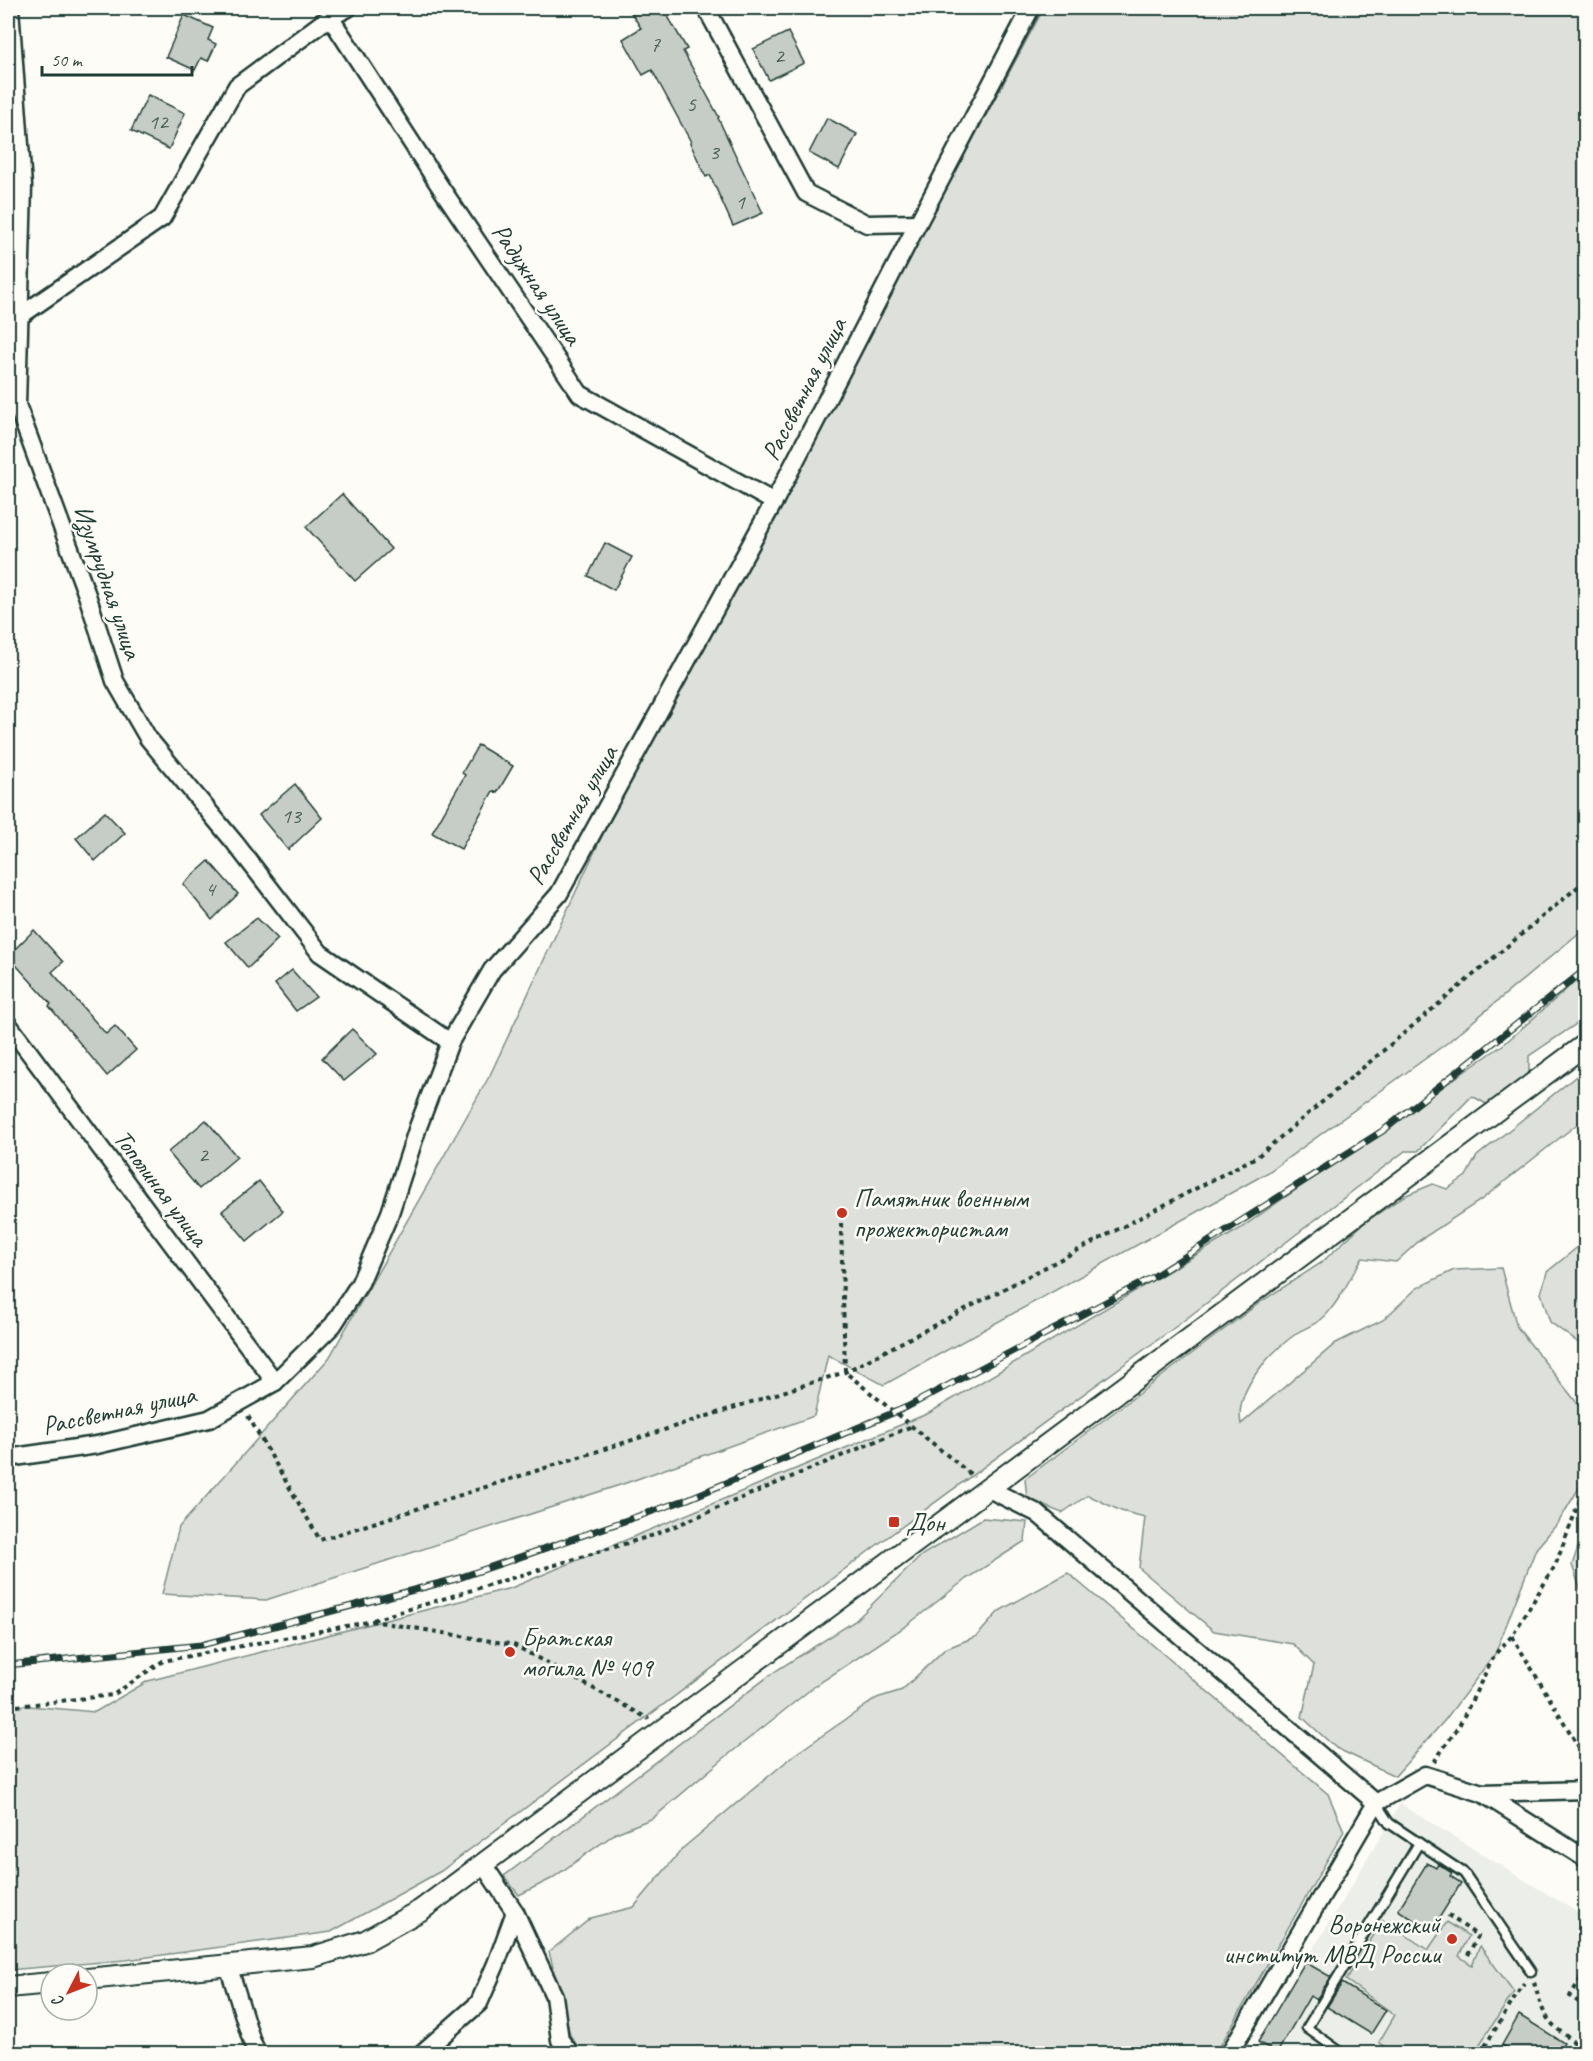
<svg xmlns="http://www.w3.org/2000/svg" width="1593" height="2061" font-family="Caveat,sans-serif">
  <style>
    .built { fill: #eceee9 }
    .green { fill: #dde0db; stroke: #7e8e88; stroke-width: 1.5 }
    .building { fill: #c6cdc7; stroke: #1f3d34; stroke-width: 1.5 }
    .lines { fill: none; stroke-linecap: round; stroke-linejoin: round }
    .service-casing { stroke: #1f3d34; stroke-width: 13 }
    .minor-casing { stroke: #1f3d34; stroke-width: 21 }
    .tertiary-casing { stroke: #1f3d34; stroke-width: 24 }
    .path { stroke: #1f3d34; stroke-width: 4; stroke-dasharray: 4.5 4.5; stroke-linecap: butt }
    .service { stroke: #fdfcf7; stroke-width: 8 }
    .minor { stroke: #fdfcf7; stroke-width: 16 }
    .tertiary { stroke: #fdfcf7; stroke-width: 20 }
    .rail-casing { stroke: #1f3d34; stroke-width: 7 }
    .rail { stroke: #fdfcf7; stroke-width: 4.5; stroke-dasharray: 14; stroke-linecap: butt }
    .poi-dot { fill: #c8321e; stroke: #fdfcf7; stroke-width: 2 }
    .labels { text-anchor: middle; dominant-baseline: central; stroke-width: 5; stroke-linejoin: round; paint-order: stroke }
    .number-label { font-size: 22px; fill: #496159 }
    .street-label { font-size: 26px; fill: #1f3d34; stroke: #fdfcf7 }
    .poi-label { font-size: 26px; fill: #1f3d34; stroke: #fdfcf7; text-anchor: start }
  </style>
  <rect width="100%" height="100%" fill="#fdfcf7"/>
  <filter id="ink" filterUnits="userSpaceOnUse"><feTurbulence type="fractalNoise" baseFrequency=".0167" numOctaves="2"/><feDisplacementMap in="SourceGraphic" scale="12" xChannelSelector="R" yChannelSelector="G"/><feConvolveMatrix kernelMatrix="1 2 1 2 8 2 1 2 1" color-interpolation-filters="sRGB"/></filter>
  <g filter="url(#ink)">
    <polygon class="built" points="1400,1804 1585,1917 1585,2053 1251,2054"/>
    <g class="green">
      <polygon points="1044,8 1585,8 1585,928 1447,1043 1267,1173 884,1385 828,1355 814,1416 623,1484 266,1600 162,1594 179,1527 329,1358 490,1075 638,759"/>
      <polygon points="1585,973 1585,1018 1529,1056 1529,1076 1490,1106 1472,1096 1418,1151 1405,1151 1178,1325 881,1542 441,1871 331,1932 126,1960 8,1970 8,1704 95,1712 148,1681 511,1588 929,1413 1238,1230 1504,1044"/>
      <path d="M1585,1069v49l-104,82 -61,40 -24,22 -34,-4c-10,17 -24,46 -38,59 -6,6 -16,10 -24,14 -28,19 -66,58 -59,93l95,-81 47,-23 34,-32 37,-18 47,-2 16,59 68,86v65l-27,45 -22,26 -41,105 -50,66 -50,56 -59,-28 -34,-31 12,-52 -21,-21 -79,-13 -75,-63 6,-51 -24,-6 -33,-16 -26,18 -35,-14 -2,-20 237,-178 59,-38 42,-39 41,-28 29,-12 14,5 19,-13 11,-20z"/>
      <polygon points="1585,1241 1585,1343 1580,1344 1550,1322 1541,1293 1547,1272"/>
      <polygon points="983,1518 1027,1522 1025,1541 966,1579 906,1626 815,1686 723,1759 653,1818 616,1833 551,1879 519,1895 504,1876 777,1670 855,1621 922,1555"/>
      <polygon points="1585,1527 1585,1603 1572,1565"/>
      <polygon points="1068,1573 1328,1794 1344,1831 1216,2053 582,2053 570,2035 549,1952 591,1918 634,1907 683,1848 794,1755 877,1698 902,1690 945,1649 977,1636 999,1611"/>
      <polygon points="1383,1920 1428,1950 1447,1922 1469,1936 1459,1956 1472,1965 1480,1946 1514,1992 1474,2053 1393,2053 1379,2042 1395,2015 1346,1980"/>
    </g>
    <g class="building">
      <polygon points="628,8 663,8 687,49 683,51 719,117 718,118 763,213 733,226 710,175 706,177 690,143 691,142 652,70 643,75 623,39 641,28"/>
      <polygon points="184,15 213,28 208,40 216,44 208,61 201,58 195,70 166,57"/>
      <polygon points="788,32 804,63 769,80 753,49"/>
      <polygon points="148,95 185,113 169,149 131,131"/>
      <polygon points="827,118 857,134 839,169 809,153"/>
      <polygon points="342,494 391,549 355,581 306,527"/>
      <polygon points="605,543 632,557 614,590 588,576"/>
      <polygon points="478,745 513,766 497,793 493,791 461,849 432,833 465,775 462,773"/>
      <polygon points="295,784 322,818 288,850 259,815"/>
      <polygon points="105,812 125,833 95,861 76,838"/>
      <polygon points="209,861 238,894 212,920 183,884"/>
      <polygon points="257,918 278,939 248,968 226,942"/>
      <polygon points="34,930 63,962 52,972 106,1034 115,1026 136,1050 107,1076 49,1006 51,1004 8,956"/>
      <polygon points="292,970 316,997 296,1011 275,984"/>
      <polygon points="352,1029 377,1054 344,1081 322,1058"/>
      <polygon points="206,1120 237,1157 199,1189 168,1152"/>
      <polygon points="259,1181 283,1211 247,1241 222,1211"/>
      <polygon points="1427,1863 1436,1868 1438,1864 1452,1873 1450,1876 1461,1883 1431,1931 1398,1910"/>
      <polygon points="1305,1962 1331,1977 1316,2000 1310,1996 1277,2053 1258,2042"/>
      <polygon points="1342,1983 1386,2010 1371,2034 1327,2007"/>
      <polygon points="1519,2015 1564,2043 1558,2054 1516,2054 1502,2045"/>
    </g>
    <g class="lines">
      <g class="service-casing">
        <g id="service">
          <polyline points="1376,1803 1389,1823 1464,1873 1531,1971"/>
          <polyline points="1339,2051 1307,2028 1419,1843"/>
        </g>
      </g>
      <g class="minor-casing">
        <g id="minor">
          <polyline points="10,8 23,186 17,405 87,595 115,681 148,738 235,843 320,953 450,1042"/>
          <polyline points="706,8 806,193 867,224 918,223"/>
          <polyline points="330,17 441,188 580,394 774,502"/>
          <polyline points="8,316 20,316 162,218 237,86 330,17 348,8"/>
          <polyline points="8,1024 275,1382"/>
          <polyline points="8,1458 97,1445 209,1419 275,1382 333,1325 360,1283 390,1213 418,1127 450,1042 492,970 559,894 774,502 918,223 1031,8"/>
          <polyline points="989,1489 1037,1513 1376,1803"/>
          <polyline points="1482,1793 1586,1790"/>
          <polyline points="515,1912 554,1996 560,2040 571,2054"/>
          <polyline points="228,1965 252,2042 258,2054"/>
          <polyline points="421,2054 479,2003 496,1964 515,1912 483,1864"/>
          <polyline points="1229,2054 1376,1803 1425,1775 1482,1793 1586,1859"/>
        </g>
      </g>
      <g class="tertiary-casing">
        <g id="tertiary">
          <polyline points="87,1979 313,1957 365,1941 421,1910 1586,1044"/>
          <polyline points="8,1987 51,1983"/>
        </g>
      </g>
      <g class="path">
        <polyline points="841,1223 845,1372 974,1477"/>
        <polyline points="248,1416 320,1540 845,1372 1258,1156 1586,880"/>
        <polyline points="373,1620 654,1535 912,1426"/>
        <polyline points="1512,1636 1586,1759"/>
        <polyline points="8,1707 113,1695 163,1661 373,1621 514,1645 649,1719"/>
        <polyline points="1434,1762 1459,1726 1495,1654 1512,1636 1555,1566 1586,1484"/>
        <polyline points="1448,1915 1478,1936 1468,1955"/>
        <polyline points="1586,1971 1570,1996 1586,2007"/>
        <path d="M1534,1982c11,40 13,39 45,64l-4,8"/>
        <polyline points="1480,2054 1524,1983"/>
      </g>
      <use href="#service" class="service"/>
      <use href="#minor" class="minor"/>
      <use href="#tertiary" class="tertiary"/>
      <g class="rail-casing">
        <polyline id="rail" points="8,1665 201,1645 456,1579 688,1499 907,1407 1153,1277 1384,1130 1586,969"/>
      </g>
      <use href="#rail" class="rail"/>
    </g>
  </g>
  <g class="poi-dot">
    <circle cx="842" cy="1213" r="6"/>
    <rect x="888" y="1516" width="12" height="12" rx="3"/>
    <circle cx="510" cy="1652" r="6"/>
    <circle cx="1452" cy="1939" r="6"/>
  </g>
  <g class="labels">
    <g class="number-label">
      <text x="655" y="44">7</text>
      <text x="779" y="56">2</text>
      <text x="691" y="104">5</text>
      <text x="158" y="122">12</text>
      <text x="714" y="152">3</text>
      <text x="740" y="202">1</text>
      <text x="291" y="816">13</text>
      <text x="210" y="889">4</text>
      <text x="203" y="1155">2</text>
    </g>
    <g class="street-label">
      <text transform="translate(537 284) rotate(56)">Радужная улица</text>
      <text transform="translate(804 389) rotate(-63)">Рассветная улица</text>
      <text transform="translate(108 582) rotate(71)">Изумрудная улица</text>
      <text transform="translate(572 815) rotate(-60)">Рассветная улица</text>
      <text transform="translate(161 1188) rotate(53)">Тополиная улица</text>
      <text transform="translate(119 1410) rotate(-12)">Рассветная улица</text>
    </g>
    <g class="poi-label">
      <text x="854" y="1198">Памятник военным<tspan x="854" dy="30">прожектористам</tspan></text>
      <text x="906" y="1522">Дон</text>
      <text x="522" y="1637">Братская<tspan x="522" dy="30">могила № 409</tspan></text>
      <text x="1440" y="1924" text-anchor="end">Воронежский<tspan x="1440" dy="30">институт МВД России</tspan></text>
    </g>
  </g>
  <rect width="1593" height="2061" fill="none" stroke="#fdfcf7" stroke-width="30"/>
  <rect x="15" y="15" width="1563" height="2031" fill="none" stroke="#1f3d34" stroke-width="2" filter="url(#ink)"/>
  <g transform="translate(69 1992) rotate(228)"><circle r="28" fill="#fdfcf7" stroke="#a4b0a9" stroke-width="1.5"/>
  <path d="M0-4.5L10 22L0 15L-10 22Z" fill="#c8321e"/>
  <text y="-9" font-size="16" font-weight="bold" text-anchor="middle" fill="#1f3d34">С</text>
  </g>
  <path d="M42 66v9h150v-9" fill="none" stroke="#1f3d34" stroke-width="3"/>
  <text x="51" y="66" font-size="18" fill="#1f3d34" stroke="#fdfcf7" stroke-width="4.5" paint-order="stroke">50 m</text>
</svg>
